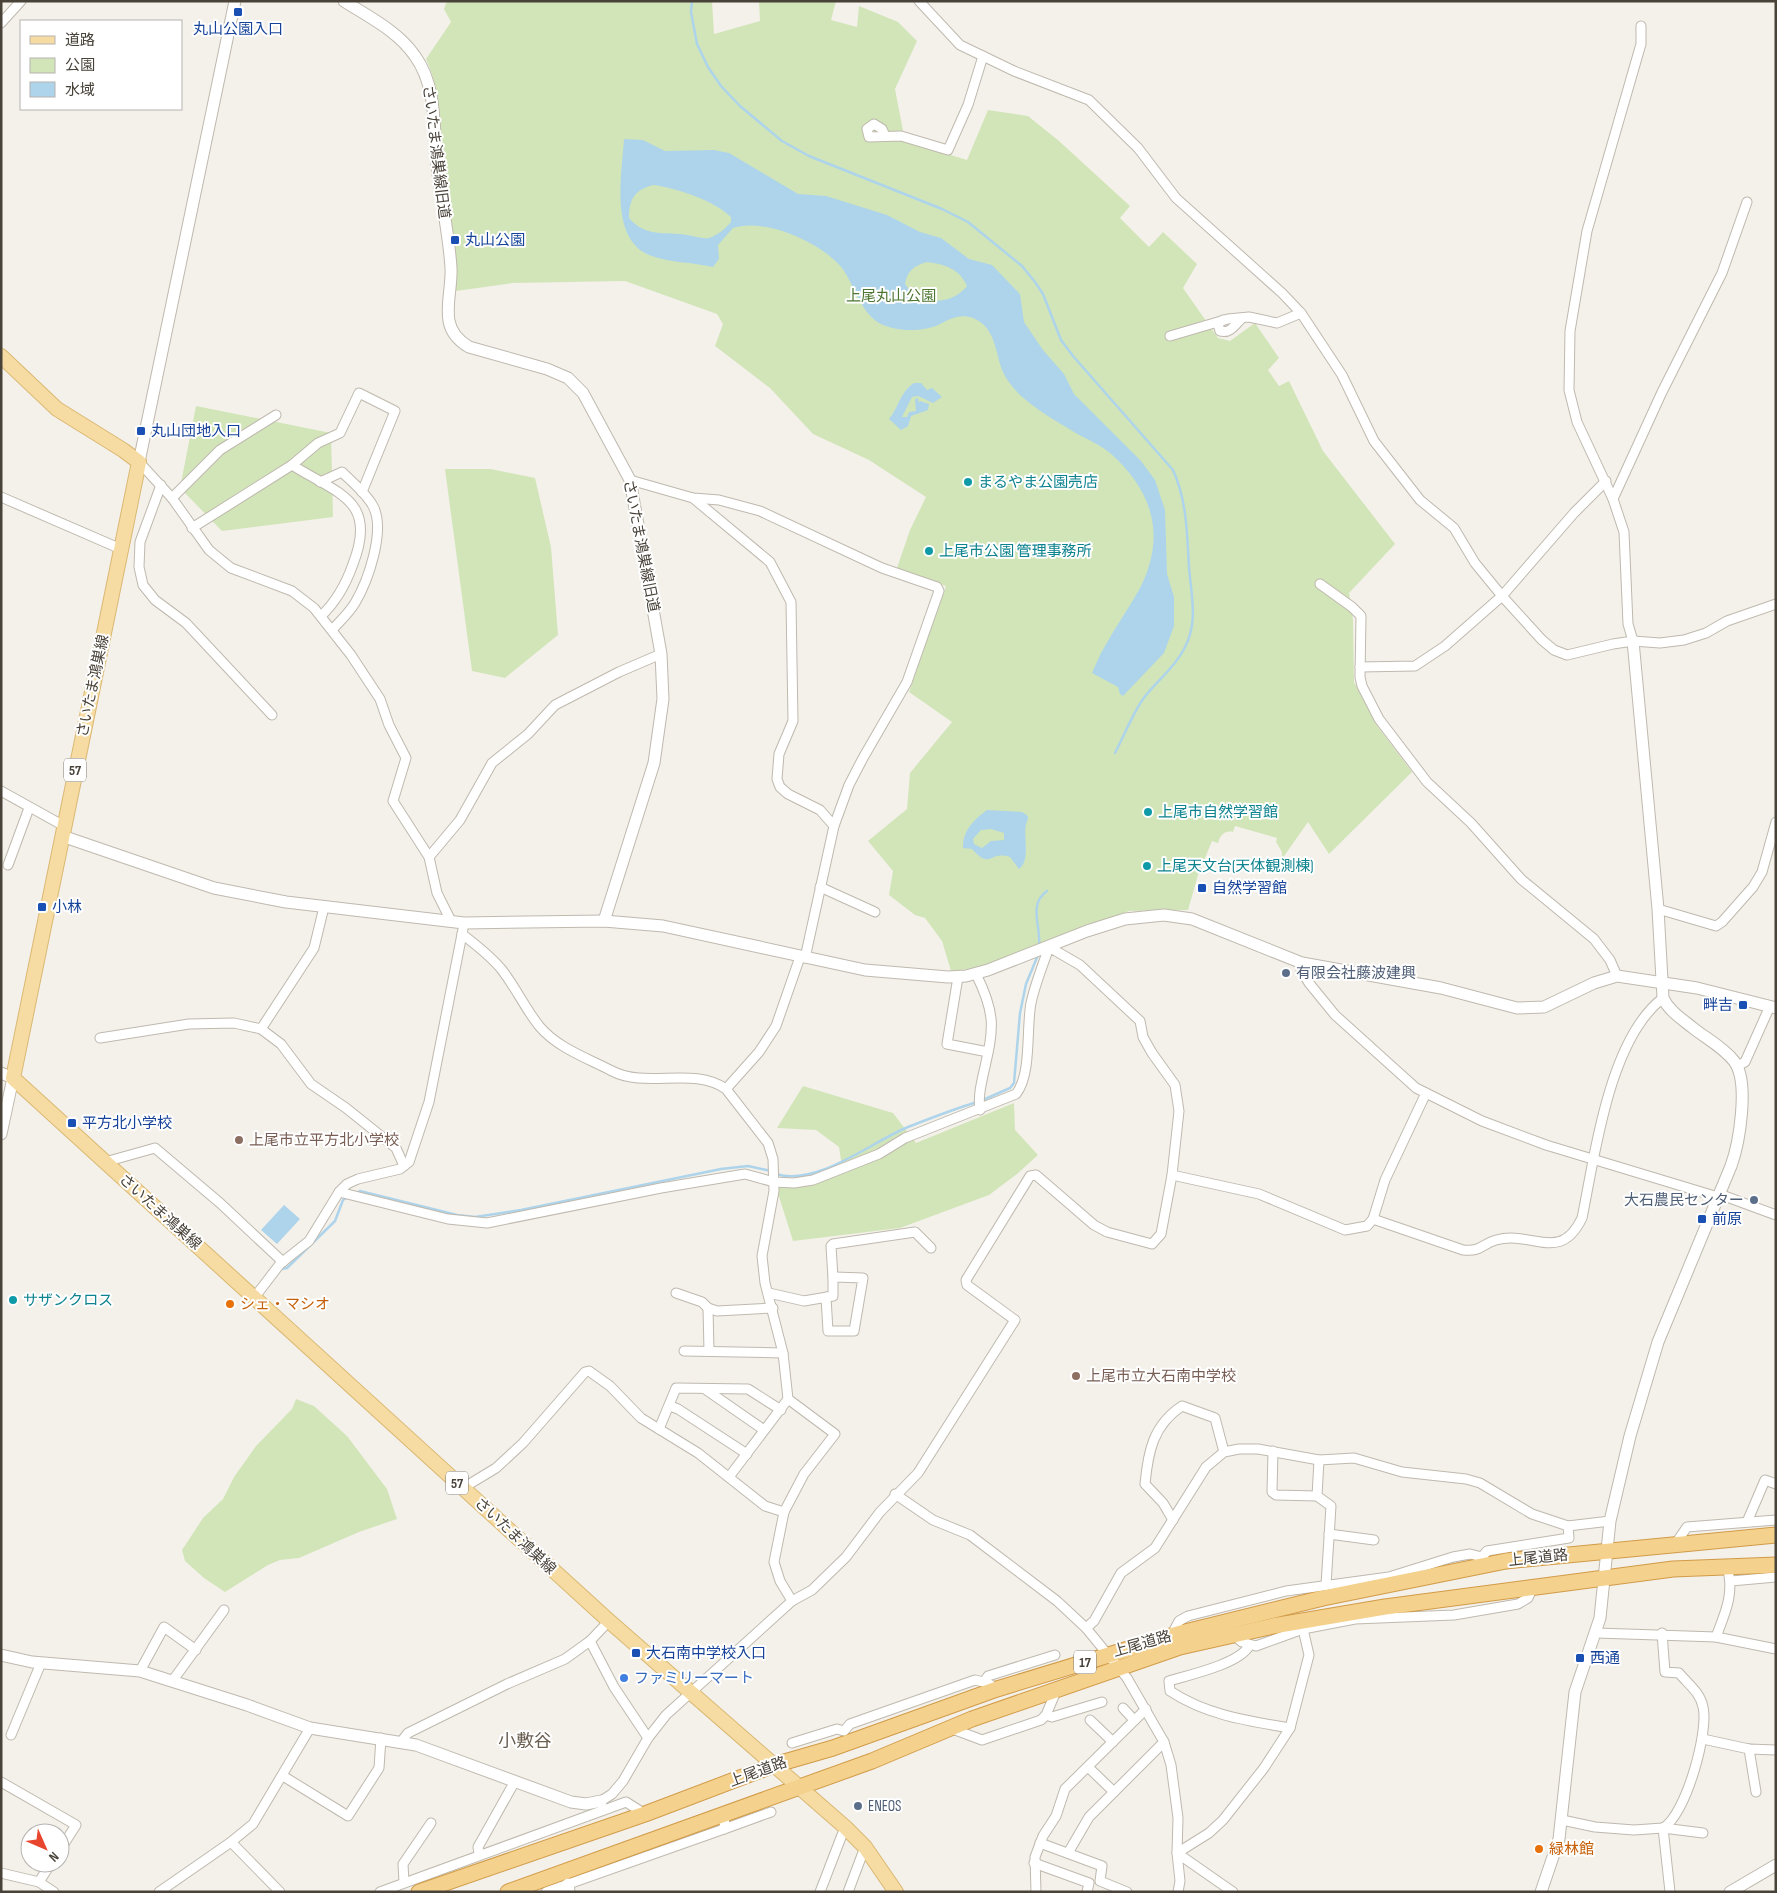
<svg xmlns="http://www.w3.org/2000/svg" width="1777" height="1893" font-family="'Sofia Sans Condensed','Noto Sans JP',sans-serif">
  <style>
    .green { fill: #d2e5b8 }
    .water { fill: #add4eb; fill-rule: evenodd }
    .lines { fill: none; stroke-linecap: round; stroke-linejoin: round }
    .stream { stroke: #add4eb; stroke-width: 2.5 }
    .minor-casing { stroke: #bfb9ae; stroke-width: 11 }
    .tertiary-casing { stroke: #bfb9ae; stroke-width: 13 }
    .primary-casing { stroke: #dab873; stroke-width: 16 }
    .trunk-casing { stroke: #d19b48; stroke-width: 17 }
    .minor { stroke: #fff; stroke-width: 9 }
    .tertiary { stroke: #fff; stroke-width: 11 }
    .primary { stroke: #f6dca2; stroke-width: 14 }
    .trunk { stroke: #f4d18d; stroke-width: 15 }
    .transit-dot { fill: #1a4fb4; stroke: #fff; stroke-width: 2 }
    .culture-dot { fill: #0f9aa8; stroke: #fff; stroke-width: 2 }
    .service-dot { fill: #5c6f8a; stroke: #fff; stroke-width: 2 }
    .education-dot { fill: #8d6e63; stroke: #fff; stroke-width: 2 }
    .food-dot { fill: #e8710a; stroke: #fff; stroke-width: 2 }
    .shop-dot { fill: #3f7fe0; stroke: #fff; stroke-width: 2 }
    .labels { text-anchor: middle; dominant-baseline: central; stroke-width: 4; stroke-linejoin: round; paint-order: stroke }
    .shield { fill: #fff; stroke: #7f7b74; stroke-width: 1 }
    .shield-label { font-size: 14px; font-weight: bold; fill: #484239 }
    .transit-label { font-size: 15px; fill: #164399; stroke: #fff; text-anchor: start }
    .street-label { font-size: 15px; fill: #484239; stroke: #fff }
    .park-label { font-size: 15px; fill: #4d7631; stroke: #fff }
    .culture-label { font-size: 15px; fill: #0d838f; stroke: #fff; text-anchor: start }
    .service-label { font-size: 15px; fill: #4e5e75; stroke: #fff; text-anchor: start }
    .education-label { font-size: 15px; fill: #785e54; stroke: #fff; text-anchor: start }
    .food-label { font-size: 15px; fill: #c56008; stroke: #fff; text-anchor: start }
    .shop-label { font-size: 15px; fill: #366cbe; stroke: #fff; text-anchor: start }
    .quarter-label { font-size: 18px; fill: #6a5f51; stroke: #fff }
  </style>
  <rect width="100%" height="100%" fill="#f4f1eb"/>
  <g class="green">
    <path d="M447,1h265l2,33 46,-13 -1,-20h77l-5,19 26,7 2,-21 39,16 19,19 -22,48 10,52 62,19 21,-50 40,6 31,25 71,65 -10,12 29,29 14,-15 34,32 -14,24 35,50 12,3 25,-18 24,35 -11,12 11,16 10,-5 34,70 72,93 -46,49 4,27 1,62 24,45 34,45 -83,82 -21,-32 -26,37v-7l-6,-10 1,-4 -42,-12 -2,6c-9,-2 -13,4 -15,11l-6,-2 -14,34 -10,35 -59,1 -137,52 -23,6 -18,2 -9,-30 -17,-23 -10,-3 -26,-20 4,-24 -25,-30 39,-32 3,-36 42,-51 -43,-30 37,-106 -49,-18 13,-38 16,-33 -57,-37 -56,-26 -43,-46 -55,-42 8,-22 -6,-10 -92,-33 -112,2 -57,8c-2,-49 -9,-97 -14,-146 -3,-30 -3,-58 -16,-86l25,-37 -7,-13z"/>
    <polygon points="196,406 331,433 333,517 222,531 180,488"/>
    <polygon points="445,469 491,469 535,478 551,547 558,635 505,678 472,671"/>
    <polygon points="803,1086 893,1113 916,1143 1014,1103 1015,1130 1038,1155 1017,1174 989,1195 900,1228 793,1241 776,1187 807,1185 843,1173 839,1147 816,1130 777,1128"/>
    <polygon points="296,1399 314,1406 347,1436 387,1489 397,1519 359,1532 299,1558 280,1560 268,1565 225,1592 204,1578 185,1561 182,1550 203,1518 223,1499 234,1477 256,1446 292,1409"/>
  </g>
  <g class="water">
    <path d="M624,139l19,1 22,11 49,-1 15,3 69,41 28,2 61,19 33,17 21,6 28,21 23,6 28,29 4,28 19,28 21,24 10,20 67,67 14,19 10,30 2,64 7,23v29l-10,27 -41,43 -3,-2 -2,-7 -26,-14c4,-9 8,-19 13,-27 11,-20 24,-38 35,-58 27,-53 12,-98 -30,-135 -11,-9 -24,-14 -36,-21 -18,-11 -37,-22 -53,-36 -7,-7 -14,-15 -18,-24 -8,-19 -7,-45 -30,-54 -14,-5 -23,1 -35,7 -16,7 -43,7 -59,-2 -20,-13 -24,-37 -37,-55 -20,-25 -78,-51 -109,-40l-15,17 1,14 -6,8c-20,-5 -45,-4 -64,-12 -40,-17 -27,-82 -25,-116zM654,185c25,4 59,15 77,32v5c-5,6 -13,13 -22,16 -7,1 -15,-2 -22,-3 -22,-4 -41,3 -58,-17 0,-19 6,-29 25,-33zM927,262c17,2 33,7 40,24 -16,20 -47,20 -62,-2 2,-13 10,-19 22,-22z"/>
    <path d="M914,383h7l6,7 5,-2 10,9 -9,6 -15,-7 -6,1 -10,20h5l2,-5 7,-1 -1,-12 3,-1 1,5 1,-2 9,3 -1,6 -17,6 -3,10 -7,4 -12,-11c10,-12 11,-27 25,-36z"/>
    <path d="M987,810l35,2 6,4c0,3 -1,6 -2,8 -3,13 5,36 -7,45l-9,-12c-22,-7 -18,14 -38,-8l-9,-1c-1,-16 10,-28 24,-38zM991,829l13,4v7l-13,1 -9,7 -8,-4 -1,-5 8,-9z"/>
    <polygon points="284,1205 300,1219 277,1244 261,1230"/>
  </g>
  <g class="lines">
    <g class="stream">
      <path d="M692,1l-1,11 6,32 11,23 13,19 19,20 42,35 27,15 133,53 26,13 54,44 13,16 8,12 18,46 12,16 100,114c14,31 14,63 16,97 2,28 10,55 -5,82 -10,20 -28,32 -41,50 -11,16 -19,37 -28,54"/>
      <path d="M1039,945c2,-19 -11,-41 8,-54"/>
      <polyline points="983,1100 1010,1088 1014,1083 1020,1013 1026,984 1038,955"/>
      <path d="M776,1174c41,13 95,-32 132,-47 23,-9 46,-18 69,-25"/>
      <polyline points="356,1194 360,1191 457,1215 475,1217 521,1210 721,1169 748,1166 771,1171"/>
      <polyline points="281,1269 287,1268 335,1221 343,1200 348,1197"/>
    </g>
    <g class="minor-casing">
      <g id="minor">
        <polyline points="919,1 960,45 1014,71 1089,100 1138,148 1176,198 1282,293 1301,313 1342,375 1374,441 1420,500 1454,528 1475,563 1502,596 1542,640 1554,650 1567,655 1613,644 1633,641 1660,643 1684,640 1706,633 1727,621 1776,604"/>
        <polyline points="1,23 21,1"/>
        <polyline points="885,136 882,129 874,124 867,129 869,137 901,136 948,150 968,105 983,56"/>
        <path d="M1223,320l-5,4 2,7c10,3 15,-6 21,-12"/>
        <polyline points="1170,336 1228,319 1249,317 1277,323 1301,313"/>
        <polyline points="139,462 172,498 209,550 231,568 292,591 314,608 351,655 380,699 389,725 406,758 393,801 429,857 437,893 451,921"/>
        <path d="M292,465c46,29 86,35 61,99 -7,20 -16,37 -32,52"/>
        <polyline points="630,480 693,498 719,500 760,511 882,568 937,587 939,591 907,682 863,758 849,785 834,826 805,958"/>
        <path d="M320,482l22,-10c10,10 24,21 31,34 13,24 -5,75 -18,97 -6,10 -15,18 -23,27"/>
        <polyline points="161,485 140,542 139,567 143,585 155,600 186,623 272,715"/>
        <polyline points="1,497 121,549"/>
        <polyline points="172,498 220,450 276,415"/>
        <polyline points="693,498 770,562 791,602 793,721 779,754 777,779 780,787 788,794 820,810 834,826"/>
        <polyline points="1613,499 1662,392 1722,273 1747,202"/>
        <polyline points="192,528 292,465 318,443 340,433 359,393 395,411 362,492"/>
        <polyline points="1320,584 1352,607 1361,616 1360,677 1362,686 1379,719 1427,782 1471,823 1521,879 1594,939 1610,960 1617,976"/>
        <polyline points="1633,641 1628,624 1624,532 1613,499 1577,422 1569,390 1570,331 1587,231 1641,44 1641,26"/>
        <polyline points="1360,667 1415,666 1445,646 1502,596 1574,513 1606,481"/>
        <polyline points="1,791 64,826"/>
        <polyline points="429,857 460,820 492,763 528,734 555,705 619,672 661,654"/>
        <polyline points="8,865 29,808"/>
        <polyline points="820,887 875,912"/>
        <polyline points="1658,909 1716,926 1722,922 1753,887 1762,872 1776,822"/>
        <path d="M462,934c14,11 29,22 40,36 14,18 24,40 38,57 18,21 47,31 72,44 35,18 81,-5 114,18l42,54 5,16 1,32 -12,65 3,27 18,70 5,46 47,35 -31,40 -20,38 -10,50 6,19 12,20"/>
        <polyline points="1302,963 1301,970 1309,983 1335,1015 1416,1088 1482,1121 1546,1145 1718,1197"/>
        <path d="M976,974c20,40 18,54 8,97 -3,14 -6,25 -4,39"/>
        <polyline points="958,977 947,1044 988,1052"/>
        <polyline points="261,1029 314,948 324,907"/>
        <polyline points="100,1038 189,1024 234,1023 261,1029 281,1044 311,1084 346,1108 396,1148 404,1166"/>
        <polyline points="1737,1066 1745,1062 1770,1006"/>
        <polyline points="726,1089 759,1052 776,1026 800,957"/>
        <polyline points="105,1162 155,1148 220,1203 283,1262"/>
        <polyline points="1172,1175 1259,1194 1345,1230 1367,1226 1373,1219 1385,1180 1426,1093"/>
        <path d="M339,1192l109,27 39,4 174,-35 84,-14 29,8 20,1 19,-3 66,-26 26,-16 111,-44c16,-20 10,-66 15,-91 4,-19 12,-38 18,-56l31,18 60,56 3,16 9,16 23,32 4,26 -7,64 -11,59 -9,10 -45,-12 -13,-7 -58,-50 -6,1 -64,104 1,5 48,35 -97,153 -38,39 -34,45 -34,33 -20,11 -126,114 -18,23 -25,43 -11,13 -11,7 2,9"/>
        <polyline points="1719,1194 1776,1215"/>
        <path d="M1373,1219l90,31c19,2 18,-6 33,-10 36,-10 64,24 86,-22 13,-63 27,-179 81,-220"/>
        <polyline points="833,1278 831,1246 833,1244 915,1232 931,1248"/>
        <polyline points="676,1293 702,1302 708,1308 717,1311 773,1308"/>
        <polyline points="769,1293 804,1301 833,1296 833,1278 835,1277 863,1278 854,1331 828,1331 826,1297"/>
        <polyline points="254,1298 280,1264 309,1241 339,1192 347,1184 358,1179 400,1169 409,1162 429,1102 463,929"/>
        <polyline points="708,1308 709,1351"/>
        <polyline points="684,1351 783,1353"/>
        <polyline points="705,1389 764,1430"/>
        <polyline points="670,1406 678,1409 747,1454"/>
        <polyline points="659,1429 676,1388 748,1389 781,1410"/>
        <polyline points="1273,1451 1272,1492 1276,1495 1317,1496 1331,1506 1326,1585"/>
        <polyline points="729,1477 788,1399"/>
        <polyline points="463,1488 496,1468 523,1443 585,1372 589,1371 610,1386 641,1418 698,1453 765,1506 784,1512"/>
        <polyline points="895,1494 933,1520 970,1535 1057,1601 1086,1628 1127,1678 1164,1742 1171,1765 1178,1818 1177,1853 1180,1881 1178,1892"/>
        <polyline points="1317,1496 1319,1460"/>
        <path d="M1173,1520l-10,-17 -18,-19c3,-32 8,-59 37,-78l33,12 9,34"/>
        <polyline points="1747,1522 1765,1480 1776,1484"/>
        <polyline points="1329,1534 1374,1540"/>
        <polyline points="1676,1543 1687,1527 1776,1520"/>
        <polyline points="1482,1557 1487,1551 1569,1538 1568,1526"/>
        <polyline points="1731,1581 1776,1577"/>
        <polyline points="1086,1628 1094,1621 1121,1573 1155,1548 1206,1467 1224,1452 1239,1449 1258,1449 1319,1460 1354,1458 1402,1472 1466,1479 1480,1483 1532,1514 1568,1526 1610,1521"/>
        <polyline points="1597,1633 1716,1637 1776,1649"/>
        <path d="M1662,1633l3,39 14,1c9,11 21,19 24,34 6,24 -17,108 -40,121"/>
        <polyline points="1234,1635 1242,1642 1256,1646 1303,1629 1355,1619 1454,1615 1518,1604 1528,1598 1533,1587"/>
        <polyline points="1171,1636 1179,1621 1188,1616 1286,1591 1389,1577 1453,1557 1470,1554 1482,1557 1487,1564"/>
        <path d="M1716,1637c9,-24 19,-44 11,-70"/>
        <polyline points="590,1641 614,1687 648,1738"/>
        <path d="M1249,1646c-10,18 -60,29 -80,35l1,10c36,24 78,30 120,37"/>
        <polyline points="140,1671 164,1627 196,1650"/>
        <polyline points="173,1680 224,1610"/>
        <polyline points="984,1682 988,1676 1055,1655"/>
        <polyline points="1123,1708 1134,1720"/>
        <polyline points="1046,1715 1052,1717 1102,1702"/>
        <polyline points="1090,1720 1113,1742"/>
        <polyline points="950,1728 982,1740 1041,1720 1046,1715 1057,1689"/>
        <polyline points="11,1735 41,1663"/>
        <polyline points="1703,1739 1749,1749 1776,1750"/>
        <polyline points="401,1742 408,1733 507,1684 565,1659 590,1641 609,1621"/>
        <polyline points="792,1743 837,1729 844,1731 850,1724 975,1680 988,1683 997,1689"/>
        <polyline points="1749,1749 1756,1792"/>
        <polyline points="1088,1767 1114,1792"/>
        <polyline points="283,1776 348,1816 379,1768 381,1738"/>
        <polyline points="1,1782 76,1825 60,1850"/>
        <polyline points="1562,1820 1595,1827 1634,1830 1663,1828 1703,1833"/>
        <polyline points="1663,1828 1670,1892"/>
        <polyline points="724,1829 771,1812"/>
        <polyline points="231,1842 280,1892"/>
        <polyline points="1040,1843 1102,1866 1100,1881 1127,1892"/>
        <polyline points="1068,1853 1089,1817 1164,1742"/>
        <polyline points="479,1854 478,1847 515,1781"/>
        <polyline points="1034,1863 1089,1883 1087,1892"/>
        <polyline points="1,1873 39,1882 54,1892"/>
        <polyline points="39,1882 51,1863"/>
        <polyline points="404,1882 403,1864 431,1823"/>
        <polyline points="159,1892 231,1842 253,1824 310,1728"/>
        <polyline points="380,1892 626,1802 645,1814"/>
        <polyline points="546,1892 724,1829 725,1814"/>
        <polyline points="820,1892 845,1827"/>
        <polyline points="848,1892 865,1847"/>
        <polyline points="1036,1892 1035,1857 1043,1836 1056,1816 1065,1789 1146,1709"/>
        <polyline points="1233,1892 1177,1853 1209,1833 1223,1820 1264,1768 1290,1728 1309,1655 1303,1629"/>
      </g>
    </g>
    <g class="tertiary-casing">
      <g id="tertiary">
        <path d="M344,1c25,16 54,30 71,55 23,32 18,73 22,110 4,34 12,68 14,102 1,17 -5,36 -2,53 2,11 10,20 20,26l78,22 21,9 15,15 47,87 31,174 2,45 -9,64 -50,158"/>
        <polyline points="139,462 235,1"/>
        <polyline points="62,836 214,888 286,902 464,923 604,921 663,926 865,970 948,977 966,976 988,970 1087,931 1125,919 1164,915 1192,919 1302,963 1441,988 1517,1008 1544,1007 1594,983 1617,976 1697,988 1776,1008"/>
        <polyline points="1,1073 13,1078 1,1134"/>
        <polyline points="1,1655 32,1662 140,1671 247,1705 310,1728 416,1745 571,1802 586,1804 601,1801"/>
        <polyline points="568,1884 569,1892"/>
        <path d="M1541,1892l18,-53 16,-147 25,-74 10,-97 20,-85 28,-94 73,-176c8,-22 19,-84 3,-105 -11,-14 -27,-22 -41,-33 -11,-9 -24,-17 -30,-30l-5,-89 -25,-268"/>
        <polyline points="1730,1892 1776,1865"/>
      </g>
    </g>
    <g class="primary-casing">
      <polyline id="primary" points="1,356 57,409 123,450 139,462 13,1078 609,1621 845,1827 865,1847 896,1892"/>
    </g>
    <g class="trunk-casing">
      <g id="trunk">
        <polyline points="419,1892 645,1814 774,1765 833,1748 997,1689 1181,1633 1323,1598 1506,1561 1776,1535"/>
        <polyline points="508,1892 872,1761 972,1719 1180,1647 1273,1626 1385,1607 1673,1569 1776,1565"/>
      </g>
    </g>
    <use href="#minor" class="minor"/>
    <use href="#tertiary" class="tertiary"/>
    <use href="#primary" class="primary"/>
    <use href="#trunk" class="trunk"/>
  </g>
  <g class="transit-dot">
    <rect x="233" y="7" width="10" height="10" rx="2.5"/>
    <rect x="450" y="235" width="10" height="10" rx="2.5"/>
    <rect x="136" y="426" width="10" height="10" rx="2.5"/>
    <rect x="1197" y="883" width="10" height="10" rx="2.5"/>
    <rect x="37" y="902" width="10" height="10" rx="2.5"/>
    <rect x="1738" y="1000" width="10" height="10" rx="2.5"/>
    <rect x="67" y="1118" width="10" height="10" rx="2.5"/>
    <rect x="1697" y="1214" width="10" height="10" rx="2.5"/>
    <rect x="631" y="1648" width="10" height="10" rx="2.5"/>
    <rect x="1575" y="1653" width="10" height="10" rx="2.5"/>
  </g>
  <g class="culture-dot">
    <circle cx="968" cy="482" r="5"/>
    <circle cx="929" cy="551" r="5"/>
    <circle cx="1148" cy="812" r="5"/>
    <circle cx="1147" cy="866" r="5"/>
    <circle cx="13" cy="1300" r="5"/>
  </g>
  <g class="service-dot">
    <circle cx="1286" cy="973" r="5"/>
    <circle cx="1754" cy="1200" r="5"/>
    <circle cx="858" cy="1806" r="5"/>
  </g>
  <g class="education-dot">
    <circle cx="239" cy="1140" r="5"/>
    <circle cx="1076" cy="1376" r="5"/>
  </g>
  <g class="food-dot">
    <circle cx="230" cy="1304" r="5"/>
    <circle cx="1539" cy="1849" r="5"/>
  </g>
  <circle class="shop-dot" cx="624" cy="1678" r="5"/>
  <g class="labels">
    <g class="shield">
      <rect x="64" y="758.5" width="22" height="23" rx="4"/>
      <rect x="446" y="1471.5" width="22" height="23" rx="4"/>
      <rect x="1074" y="1650.5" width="22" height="23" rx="4"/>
    </g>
    <g class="shield-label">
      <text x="75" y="770">57</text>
      <text x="457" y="1483">57</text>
      <text x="1085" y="1662">17</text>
    </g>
    <g class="transit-label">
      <text x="238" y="29" text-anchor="middle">丸山公園入口</text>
      <text x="465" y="240">丸山公園</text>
      <text x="151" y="431">丸山団地入口</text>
      <text x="1212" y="888">自然学習館</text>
      <text x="52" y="907">小林</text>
      <text x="1733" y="1005" text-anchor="end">畔吉</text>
      <text x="82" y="1123">平方北小学校</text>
      <text x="1712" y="1219">前原</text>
      <text x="646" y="1653">大石南中学校入口</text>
      <text x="1590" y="1658">西通</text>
    </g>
    <g class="street-label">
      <text transform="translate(436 152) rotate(83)">さいたま鴻巣線旧道</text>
      <text transform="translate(641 546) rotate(79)">さいたま鴻巣線旧道</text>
      <text transform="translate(93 686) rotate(-78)">さいたま鴻巣線</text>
      <text transform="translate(160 1212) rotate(42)">さいたま鴻巣線</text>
      <text transform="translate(515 1536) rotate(43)">さいたま鴻巣線</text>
      <text transform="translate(1538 1558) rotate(-6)">上尾道路</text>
      <text transform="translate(1142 1644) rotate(-16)">上尾道路</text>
      <text transform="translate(758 1772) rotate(-20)">上尾道路</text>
    </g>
    <g class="park-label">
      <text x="891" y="296">上尾丸山公園</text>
    </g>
    <g class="culture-label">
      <text x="978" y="482">まるやま公園売店</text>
      <text x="939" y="551">上尾市公園 管理事務所</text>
      <text x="1158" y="812">上尾市自然学習館</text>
      <text x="1157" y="866">上尾天文台(天体観測棟)</text>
      <text x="23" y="1300">サザンクロス</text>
    </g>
    <g class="service-label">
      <text x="1296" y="973">有限会社藤波建興</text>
      <text x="1744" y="1200" text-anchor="end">大石農民センター</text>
      <text x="868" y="1806">ENEOS</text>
    </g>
    <g class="education-label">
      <text x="249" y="1140">上尾市立平方北小学校</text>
      <text x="1086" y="1376">上尾市立大石南中学校</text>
    </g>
    <g class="food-label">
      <text x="240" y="1304">シェ・マシオ</text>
      <text x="1549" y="1849">緑林館</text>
    </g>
    <g class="shop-label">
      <text x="634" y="1678">ファミリーマート</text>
    </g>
    <g class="quarter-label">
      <text x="525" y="1741">小敷谷</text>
    </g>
  </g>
  <rect width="1777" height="1893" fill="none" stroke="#484239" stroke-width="5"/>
  <rect x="20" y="20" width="162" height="90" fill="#ffffff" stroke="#b6b3b0"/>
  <rect x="30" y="36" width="25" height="8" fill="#f6dca2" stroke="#b6b3b0"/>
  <text x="65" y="45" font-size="15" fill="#484239">道路</text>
  <rect x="30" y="58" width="25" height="15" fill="#d2e5b8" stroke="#b6b3b0"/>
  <text x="65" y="70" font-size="15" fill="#484239">公園</text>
  <rect x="30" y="82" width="25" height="15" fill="#add4eb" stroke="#b6b3b0"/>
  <text x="65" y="95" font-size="15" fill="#484239">水域</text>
  <g transform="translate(45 1848) rotate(135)"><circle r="24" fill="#ffffff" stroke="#b6b3b0"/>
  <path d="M0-4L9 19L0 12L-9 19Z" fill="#e8452e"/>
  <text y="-8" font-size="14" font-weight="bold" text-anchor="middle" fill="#484239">N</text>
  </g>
</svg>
